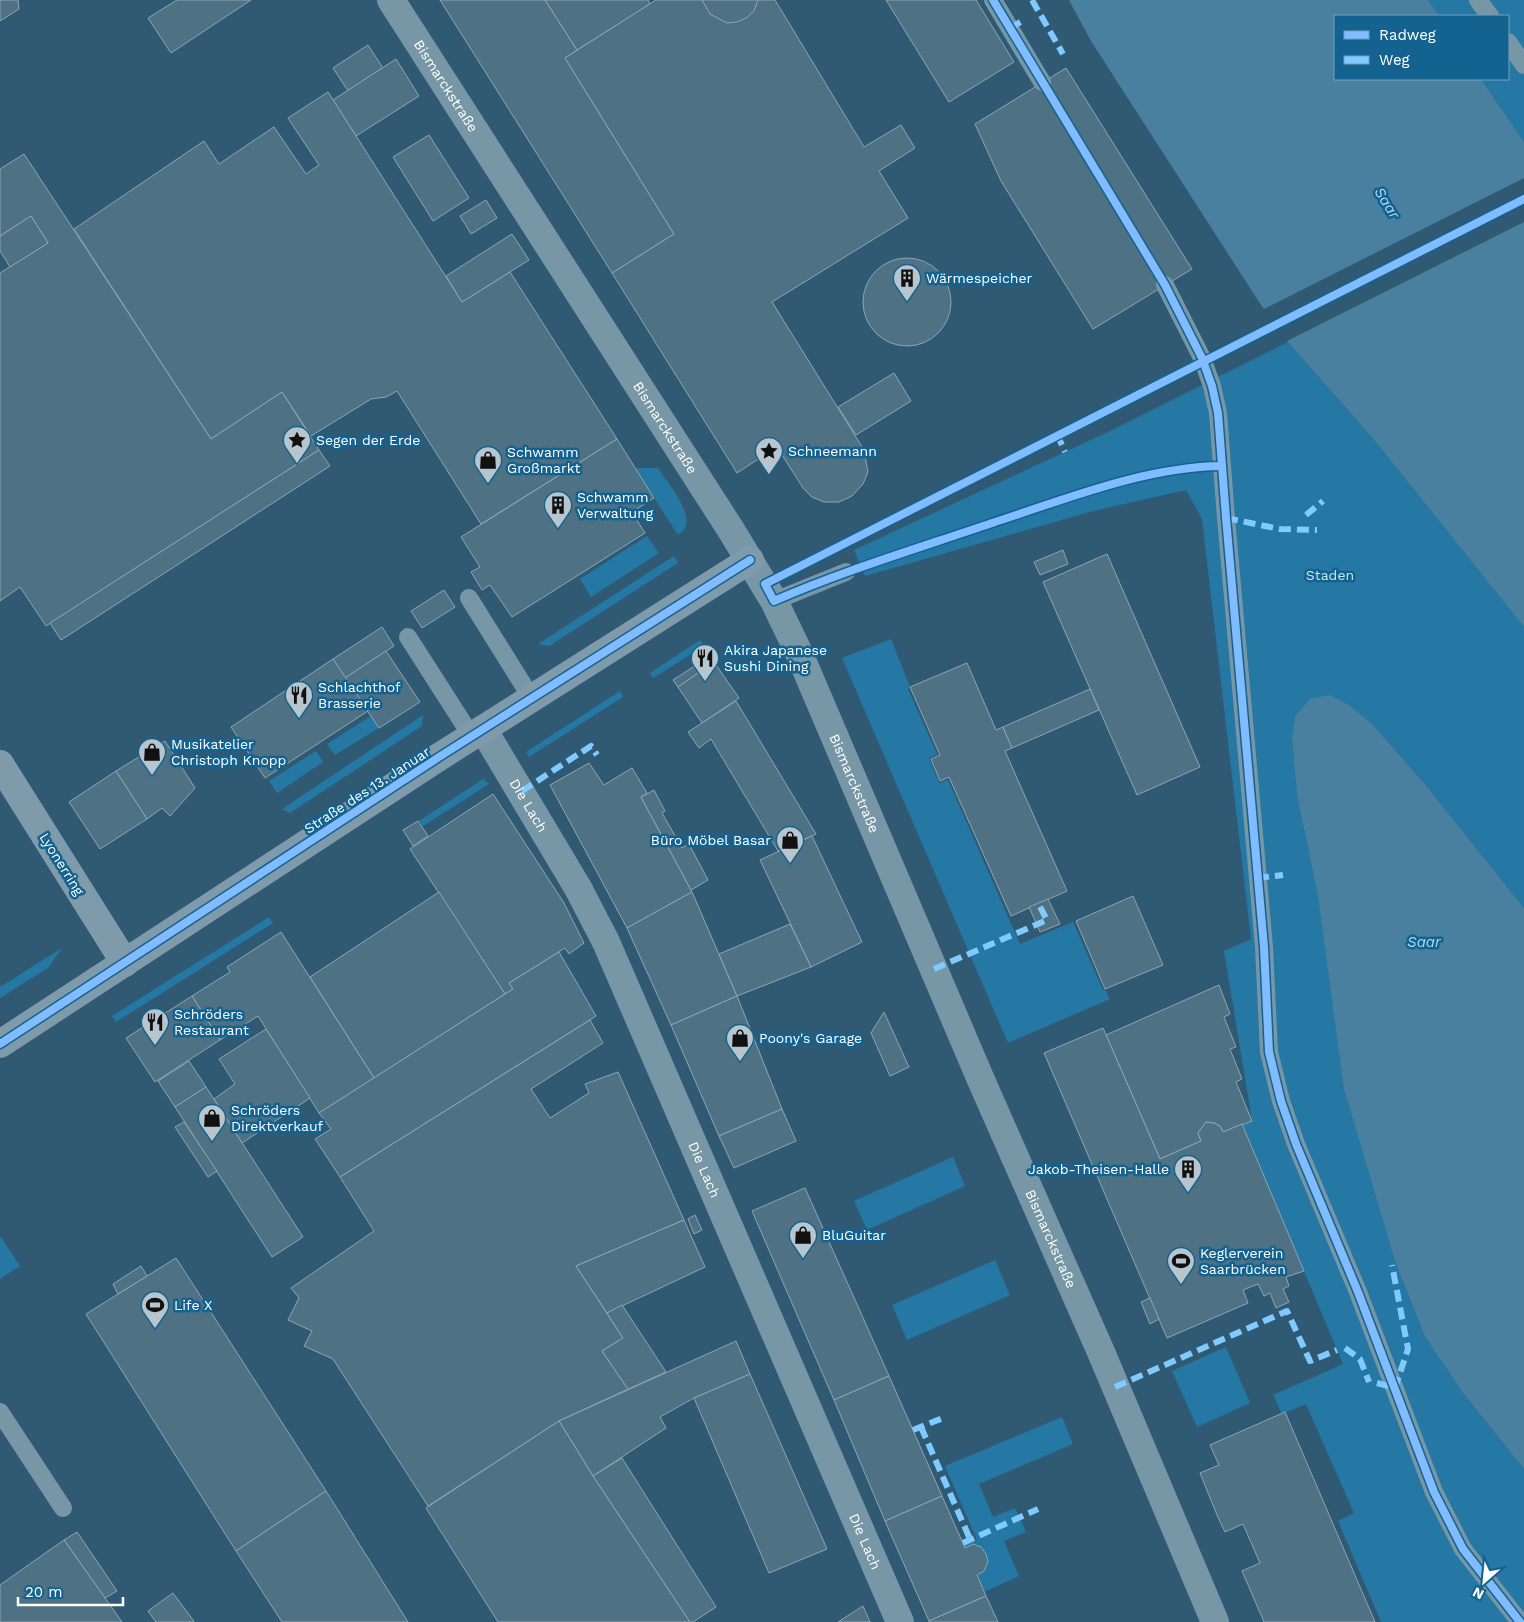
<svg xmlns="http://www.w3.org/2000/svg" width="1524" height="1622" font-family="'Work Sans',sans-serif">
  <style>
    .green { fill: #2577a4 }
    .water { fill: #49809f }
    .pier { fill: #305a73 }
    .building { fill: #4f7184; stroke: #8ca6b4 }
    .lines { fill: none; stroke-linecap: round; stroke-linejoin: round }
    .lane { stroke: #7796a6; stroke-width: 18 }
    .street { stroke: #7796a6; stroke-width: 28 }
    .secondary { stroke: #7f9bab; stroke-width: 28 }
    .quiet { stroke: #80caff; stroke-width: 6; stroke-dasharray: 12 6; stroke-linecap: butt }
    .cycleway-casing { stroke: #14628f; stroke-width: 11 }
    .cycleway { stroke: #80bcff; stroke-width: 8 }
    .labels { text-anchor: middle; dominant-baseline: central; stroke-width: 5; stroke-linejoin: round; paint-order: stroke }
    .street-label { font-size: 14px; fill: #fff; stroke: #14628f }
    .poi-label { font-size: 14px; fill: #fff; stroke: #14628f; text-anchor: start }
    .park-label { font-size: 14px; fill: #c6e9fc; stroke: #14628f }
    .water-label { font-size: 15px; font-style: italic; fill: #abddf8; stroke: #14628f }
  </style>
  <rect width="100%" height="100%" fill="#305a73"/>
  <g class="green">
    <polygon points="1428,0 1524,0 1524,142 1481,79 1508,79 1508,16 1439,16"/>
    <polygon points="1288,342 1375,441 1524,627 1524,908 1425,784 1374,726 1292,739 1297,796 1396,1264 1425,1337 1463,1393 1524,1469 1524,1622 1381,1622 1338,1521 1354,1513 1306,1404 1282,1414 1273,1395 1343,1364 1242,1124 1252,1120 1224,951 1251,939 1202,519 1186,490 1093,511 865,576 854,550 1110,431"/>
    <path d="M635,468h23c10,16 44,53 20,67z"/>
    <polygon points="647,536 659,553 591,597 580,579"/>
    <polygon points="674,556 678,563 549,646 538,644"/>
    <polygon points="891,639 910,687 908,689 937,754 929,758 939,783 948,780 1020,944 1073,922 1103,990 1105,989 1110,999 1008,1043 842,658"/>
    <polygon points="700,640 704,646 653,678 650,673"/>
    <polygon points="620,691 623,697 529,757 526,752"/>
    <polygon points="423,715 422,726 290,813 282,809"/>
    <polygon points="371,716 379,728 335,755 327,744"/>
    <polygon points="316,751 323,762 277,793 269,781"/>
    <polygon points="483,779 489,784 423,826 419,821"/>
    <polygon points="269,917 273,923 116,1022 112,1016"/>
    <polygon points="62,948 48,968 0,998 0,987"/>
    <polygon points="953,1157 965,1186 867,1230 854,1201"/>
    <polygon points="0,1236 20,1266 0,1279"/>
    <polygon points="995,1260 1010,1295 907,1340 892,1305"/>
    <polygon points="1226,1347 1250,1403 1197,1427 1172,1371"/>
    <path d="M1062,1417l11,27 -94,40 14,33 22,-9 11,24 -22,9 15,35 -35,16 -7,-17 7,-4c5,-13 3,-22 -11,-27l-8,4 -1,-3 13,-5 -32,-74z"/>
  </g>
  <g class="water">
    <polygon points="1069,0 1428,0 1439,16 1335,16 1335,79 1481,79 1524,142 1524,627 1375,441 1288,342 1261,305 1091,41"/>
    <polygon points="1330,695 1349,705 1374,726 1425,784 1524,908 1524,1469 1463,1393 1425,1337 1396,1264 1344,1089 1318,896 1297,796 1292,739 1295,716 1310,699"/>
  </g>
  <polygon class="pier" points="1524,178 1524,222 1285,342 1262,310"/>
  <g class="building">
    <polygon points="0,0 18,0 19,9 0,21"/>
    <polygon points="177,0 251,0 171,53 148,18"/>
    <polygon points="440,0 545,0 577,50 565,58 674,234 612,273"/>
    <polygon points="545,0 648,0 650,4 577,50"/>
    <polygon points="656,0 775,0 864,147 901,125 915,148 879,171 908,218 772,302 864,450 868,472 863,484 852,496 839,502 824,502 812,497 803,488 777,447 737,473 612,273 674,234 565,58"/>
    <polygon points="702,0 758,0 754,11 746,18 737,22 727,23 710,14"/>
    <polygon points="886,0 976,0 1014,62 949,102"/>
    <polygon points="368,45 383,68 348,91 333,68"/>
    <polygon points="396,59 419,96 356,136 333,100"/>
    <polygon points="1066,68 1192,269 1093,329 1001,181 975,124"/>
    <polygon points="328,92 462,302 510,272 617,439 481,524 397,391 386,397 371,399 311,436 282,392 211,439 74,229 204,141 219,164 274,127 306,174 319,165 288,118"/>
    <polygon points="429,135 469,198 433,221 393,157"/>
    <polygon points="24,154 211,439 282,392 319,450 46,626 20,587 0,601 0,273 48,243 31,216 0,236 0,169"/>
    <polygon points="486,200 497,218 471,234 460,216"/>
    <polygon points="31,216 48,243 10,267 0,251 0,236"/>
    <polygon points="512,234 529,260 462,302 446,276"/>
    <circle cx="907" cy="302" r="44"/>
    <polygon points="894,373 911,401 856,435 838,407"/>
    <polygon points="617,439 654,498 632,512 645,533 512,617 490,585 482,590 471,572 480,567 461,537"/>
    <polygon points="319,450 330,466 61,640 50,623"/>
    <polygon points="1063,550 1068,564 1040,575 1034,562"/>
    <polygon points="1107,554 1200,767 1137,795 1043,582"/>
    <polygon points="444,590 455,607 422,628 411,611"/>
    <polygon points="382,627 394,646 345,678 333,659"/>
    <polygon points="386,651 420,702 379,728 345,678"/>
    <polygon points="710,656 714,662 678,687 673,680"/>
    <polygon points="333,659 368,711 265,778 231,727"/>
    <polygon points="714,662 739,698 702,723 678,687"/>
    <polygon points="967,663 996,730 1003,727 1012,748 1005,751 1067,891 1011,916 949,777 940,781 931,759 940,755 910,687"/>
    <polygon points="1090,689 1099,710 1012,748 1003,727"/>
    <polygon points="736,701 816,834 778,851 711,739 699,748 688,732"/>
    <polygon points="165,741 195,788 170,816 162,808 147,819 116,771"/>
    <polygon points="589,763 604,785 632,768 647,793 641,797 692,892 627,928 550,785"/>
    <polygon points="116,771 147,819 100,849 69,802"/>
    <polygon points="654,790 665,811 662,813 682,848 689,844 708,880 691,890 641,797"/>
    <polygon points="493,794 564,903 584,943 569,954 565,948 509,983 513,989 505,994 410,849"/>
    <polygon points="418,821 428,836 413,846 403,830"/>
    <polygon points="812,836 862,942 811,967 760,860"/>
    <polygon points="439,892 505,994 374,1078 310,977"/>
    <polygon points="692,892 737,996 671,1025 627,928"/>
    <polygon points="1133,896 1163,965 1105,989 1076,921"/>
    <polygon points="1048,899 1060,924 1040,932 1029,907"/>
    <polygon points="790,924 811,967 737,996 719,954"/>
    <polygon points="281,932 374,1078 319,1113 258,1016 220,1040 192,996 230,972 227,967"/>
    <polygon points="559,952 596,1016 340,1177 315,1139 331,1129 319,1113 513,989 509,983"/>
    <polygon points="1219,985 1230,1014 1224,1017 1236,1047 1230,1049 1242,1079 1236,1082 1252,1121 1223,1132 1220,1126 1214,1123 1206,1122 1198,1133 1201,1141 1160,1159 1106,1035"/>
    <polygon points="192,996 220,1040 155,1082 126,1038"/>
    <polygon points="737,996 782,1109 719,1136 671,1025"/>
    <polygon points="884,1012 909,1067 890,1076 871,1033"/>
    <polygon points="590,1020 603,1043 531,1089 550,1118 589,1093 585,1084 618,1072 684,1220 576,1266 623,1338 602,1351 628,1389 559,1421 428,1506 333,1359 304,1346 312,1331 288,1320 299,1298 291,1288 374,1231 340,1177"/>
    <polygon points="1103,1028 1160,1159 1201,1141 1198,1133 1206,1122 1214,1123 1220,1126 1223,1132 1242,1124 1304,1271 1286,1277 1289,1286 1283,1289 1289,1302 1276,1308 1270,1293 1264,1296 1258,1284 1243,1290 1248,1303 1167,1338 1044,1053"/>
    <polygon points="266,1029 310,1098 242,1143 214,1099 235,1084 219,1059"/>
    <polygon points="189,1061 206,1087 175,1107 158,1081"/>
    <polygon points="206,1087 303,1237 272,1257 175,1107"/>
    <polygon points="782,1109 796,1141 734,1168 719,1136"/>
    <polygon points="184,1122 217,1171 208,1177 175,1127"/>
    <polygon points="805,1188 889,1376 834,1400 752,1211"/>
    <polygon points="695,1215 702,1230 694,1234 688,1219"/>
    <polygon points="684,1220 705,1267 607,1313 576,1266"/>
    <polygon points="176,1258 326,1491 236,1551 86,1314"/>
    <polygon points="141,1266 147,1276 118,1294 113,1284"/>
    <polygon points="1150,1298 1159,1319 1150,1324 1141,1302"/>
    <polygon points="622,1305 666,1372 628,1389 602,1351 623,1338 607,1313"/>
    <polygon points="736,1341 750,1374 694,1398 660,1417 666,1428 593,1476 559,1421"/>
    <polygon points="750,1374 827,1549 769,1573 694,1398"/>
    <polygon points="889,1376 942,1496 885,1521 834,1400"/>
    <polygon points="1285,1412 1375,1622 1264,1622 1242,1571 1260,1563 1243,1524 1225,1532 1217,1515 1200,1473 1219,1465 1210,1445"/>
    <polygon points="559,1421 593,1476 690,1622 498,1622 426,1508"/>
    <polygon points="622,1458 716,1607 693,1622 690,1622 593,1476"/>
    <polygon points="326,1491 408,1622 282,1622 236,1551"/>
    <polygon points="942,1496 965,1548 973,1544 981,1547 986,1554 988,1562 984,1571 977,1575 986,1596 929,1621 885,1521"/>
    <polygon points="77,1532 117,1591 105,1598 64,1540"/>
    <polygon points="64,1540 122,1622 0,1622 0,1585"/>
    <polygon points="173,1593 193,1620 194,1622 156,1622 148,1611"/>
    <polygon points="986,1596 998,1622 929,1622 929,1621"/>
    <polygon points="863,1606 870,1622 838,1622 852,1613"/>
  </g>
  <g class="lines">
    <g class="lane">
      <polyline points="993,0 1042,82"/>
      <polyline points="1478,0 1490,16"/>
      <polyline points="1508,42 1524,65"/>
      <polyline points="1165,285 1202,358 1212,386 1218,413 1226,518 1264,947 1269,1052 1281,1101 1296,1144 1358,1292 1434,1492 1463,1549 1520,1622"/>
      <polyline points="469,598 532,699"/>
      <polyline points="774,601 846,572"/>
      <polyline points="408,637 472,737"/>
      <polyline points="0,1412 63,1508"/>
    </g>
    <g class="street">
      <path id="s1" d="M391,0l340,530 43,71 25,52 182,427 120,272 114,270"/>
      <path id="s2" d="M483,729l95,159 28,54 294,680"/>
    </g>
    <g class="secondary">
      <polyline points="0,764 125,963"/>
      <polyline points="0,1044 439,757 750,560"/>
    </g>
    <g class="quiet">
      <polyline points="1032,0 1063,54"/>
      <polyline points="1010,28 1024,20"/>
      <polyline points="1057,434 1065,452"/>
      <polyline points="1306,515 1323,501"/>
      <polyline points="1226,518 1280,529 1317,530"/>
      <polyline points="582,752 591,746 597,755"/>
      <polyline points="522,791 580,753"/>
      <polyline points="1257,878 1283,875"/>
      <polyline points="934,969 1047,920 1038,903"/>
      <polyline points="1345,1348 1360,1359 1369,1382"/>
      <polyline points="1377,1383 1395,1388 1408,1349 1392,1265"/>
      <polyline points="1115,1387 1287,1311 1310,1361 1337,1350"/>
      <polyline points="921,1427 970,1539"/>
      <polyline points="913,1430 943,1418"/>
      <polyline points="963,1543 1038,1509"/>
    </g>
    <g class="cycleway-casing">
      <g id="cycleway">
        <polyline points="993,0 1165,285 1202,358 1212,386 1218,413 1226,518 1264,947 1269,1052 1281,1101 1296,1144 1358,1292 1434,1492 1463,1549 1520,1622"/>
        <path d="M1222,466c-78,1 -156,33 -230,57 -73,25 -147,47 -218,78l-9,-17 759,-385"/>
        <polyline points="0,1044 439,757 750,560"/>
      </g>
    </g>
    <use href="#cycleway" class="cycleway"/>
  </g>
  <defs>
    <g id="building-pin" transform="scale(1.4375)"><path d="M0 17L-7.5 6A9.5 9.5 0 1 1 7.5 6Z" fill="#b7c5ce" stroke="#14628f"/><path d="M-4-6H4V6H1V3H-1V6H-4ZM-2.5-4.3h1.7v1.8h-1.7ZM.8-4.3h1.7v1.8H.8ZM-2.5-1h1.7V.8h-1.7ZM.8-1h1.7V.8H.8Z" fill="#111"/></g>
    <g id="sight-pin" transform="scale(1.4375)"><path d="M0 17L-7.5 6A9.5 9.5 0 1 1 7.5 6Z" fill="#b7c5ce" stroke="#14628f"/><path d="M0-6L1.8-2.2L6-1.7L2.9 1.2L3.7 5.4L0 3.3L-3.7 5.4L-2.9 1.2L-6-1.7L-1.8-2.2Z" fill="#111"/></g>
    <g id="shop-pin" transform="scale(1.4375)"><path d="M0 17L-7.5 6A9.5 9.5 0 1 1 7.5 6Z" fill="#b7c5ce" stroke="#14628f"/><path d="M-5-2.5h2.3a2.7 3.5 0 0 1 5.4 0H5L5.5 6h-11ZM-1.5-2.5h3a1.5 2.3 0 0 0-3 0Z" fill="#111"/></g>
    <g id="restaurant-pin" transform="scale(1.4375)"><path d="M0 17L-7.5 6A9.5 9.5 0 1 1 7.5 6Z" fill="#b7c5ce" stroke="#14628f"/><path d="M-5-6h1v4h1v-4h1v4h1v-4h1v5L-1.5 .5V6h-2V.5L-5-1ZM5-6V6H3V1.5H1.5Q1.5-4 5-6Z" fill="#111"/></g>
    <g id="stadium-pin" transform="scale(1.4375)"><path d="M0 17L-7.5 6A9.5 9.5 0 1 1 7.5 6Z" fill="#b7c5ce" stroke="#14628f"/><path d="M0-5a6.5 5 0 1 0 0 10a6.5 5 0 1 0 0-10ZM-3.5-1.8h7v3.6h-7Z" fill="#111"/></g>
  </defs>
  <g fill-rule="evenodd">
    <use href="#building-pin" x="907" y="278"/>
    <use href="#sight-pin" x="297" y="440"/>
    <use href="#sight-pin" x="769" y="451"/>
    <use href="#shop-pin" x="488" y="460"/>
    <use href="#building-pin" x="558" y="505"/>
    <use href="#restaurant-pin" x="705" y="658"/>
    <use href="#restaurant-pin" x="299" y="695"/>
    <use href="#shop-pin" x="152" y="752"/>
    <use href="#shop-pin" x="790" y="840"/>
    <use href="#restaurant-pin" x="155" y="1022"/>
    <use href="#shop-pin" x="740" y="1038"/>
    <use href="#shop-pin" x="212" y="1118"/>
    <use href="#building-pin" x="1188" y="1169"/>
    <use href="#shop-pin" x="803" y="1235"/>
    <use href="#stadium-pin" x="1181" y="1261"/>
    <use href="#stadium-pin" x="155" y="1305"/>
  </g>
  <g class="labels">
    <g class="street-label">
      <text stroke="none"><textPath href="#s1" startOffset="102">Bismarckstraße</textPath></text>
      <text stroke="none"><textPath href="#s1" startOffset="508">Bismarckstraße</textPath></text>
      <text stroke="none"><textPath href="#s1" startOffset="912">Bismarckstraße</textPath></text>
      <text transform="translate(367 790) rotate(-33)">Straße des 13. Januar</text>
      <text stroke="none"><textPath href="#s2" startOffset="89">Die Lach</textPath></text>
      <text transform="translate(62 864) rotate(58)">Lyonerring</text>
      <text stroke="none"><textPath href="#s2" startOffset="494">Die Lach</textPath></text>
      <text stroke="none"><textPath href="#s1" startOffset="1408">Bismarckstraße</textPath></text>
      <text stroke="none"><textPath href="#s2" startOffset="899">Die Lach</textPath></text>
    </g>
    <g class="poi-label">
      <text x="926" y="278">Wärmespeicher</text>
      <text x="316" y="440">Segen der Erde</text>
      <text x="788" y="451">Schneemann</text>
      <text x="507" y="452">Schwamm<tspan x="507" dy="16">Großmarkt</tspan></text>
      <text x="577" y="497">Schwamm<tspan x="577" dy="16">Verwaltung</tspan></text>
      <text x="724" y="650">Akira Japanese<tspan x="724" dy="16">Sushi Dining</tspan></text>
      <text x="318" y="687">Schlachthof<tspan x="318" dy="16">Brasserie</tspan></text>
      <text x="171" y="744">Musikatelier<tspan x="171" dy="16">Christoph Knopp</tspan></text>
      <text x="771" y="840" text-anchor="end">Büro Möbel Basar</text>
      <text x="174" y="1014">Schröders<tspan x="174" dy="16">Restaurant</tspan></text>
      <text x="759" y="1038">Poony's Garage</text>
      <text x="231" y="1110">Schröders<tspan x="231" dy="16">Direktverkauf</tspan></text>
      <text x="1169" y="1169" text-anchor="end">Jakob-Theisen-Halle</text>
      <text x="822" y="1235">BluGuitar</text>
      <text x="1200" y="1253">Keglerverein<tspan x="1200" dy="16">Saarbrücken</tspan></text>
      <text x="174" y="1305">Life X</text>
    </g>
    <g class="park-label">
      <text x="1330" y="575">Staden</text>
    </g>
    <g class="water-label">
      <text transform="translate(1387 203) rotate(58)">Saar</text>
      <text x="1424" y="942">Saar</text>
    </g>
  </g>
  <rect x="1334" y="15" width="175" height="65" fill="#14628f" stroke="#72a1bc"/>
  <rect x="1344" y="31" width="25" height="8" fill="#80bcff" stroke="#72a1bc"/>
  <text x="1379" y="40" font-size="15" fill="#ffffff">Radweg</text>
  <rect x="1344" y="56" width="25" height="8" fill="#80caff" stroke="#72a1bc"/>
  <text x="1379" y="65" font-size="15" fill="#ffffff">Weg</text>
  <g transform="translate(1484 1582) rotate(207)" stroke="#14628f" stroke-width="4" paint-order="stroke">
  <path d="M0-4L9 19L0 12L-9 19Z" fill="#ffffff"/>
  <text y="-8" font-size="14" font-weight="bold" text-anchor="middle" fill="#ffffff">N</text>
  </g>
  <path d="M18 1597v8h105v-8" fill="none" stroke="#ffffff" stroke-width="2.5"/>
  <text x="25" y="1597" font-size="15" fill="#ffffff" stroke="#14628f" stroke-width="4" paint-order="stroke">20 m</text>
</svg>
